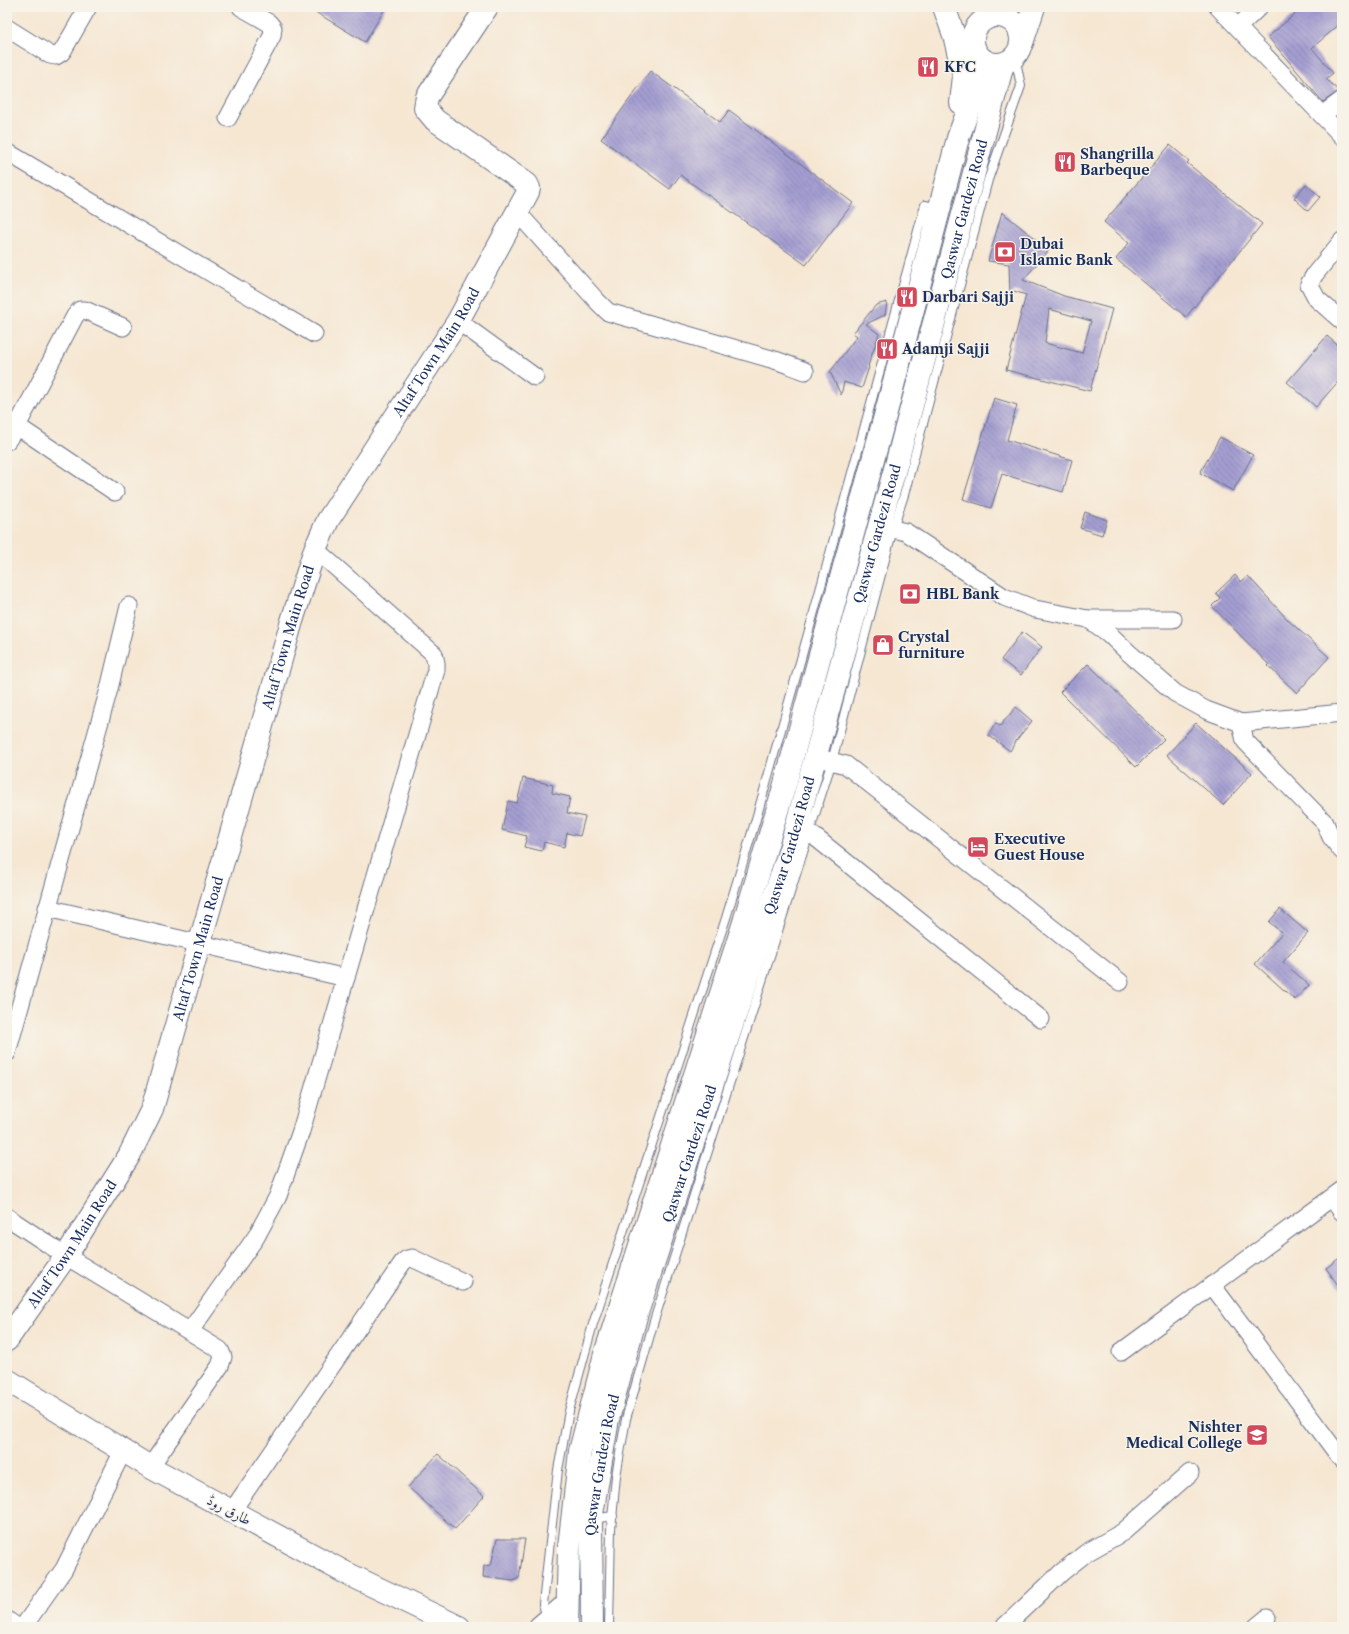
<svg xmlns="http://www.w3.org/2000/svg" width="1349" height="1634" font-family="'Libre Caslon Text',Amiri,serif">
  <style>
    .building { fill: url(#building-back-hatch); fill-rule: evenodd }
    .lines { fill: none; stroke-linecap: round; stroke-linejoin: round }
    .lane-casing { stroke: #686f87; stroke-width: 10 }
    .street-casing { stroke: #686f87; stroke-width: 19 }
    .secondary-casing { stroke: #686f87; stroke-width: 24 }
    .lane { stroke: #fff; stroke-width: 8 }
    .street { stroke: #fff; stroke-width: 17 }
    .secondary { stroke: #fff; stroke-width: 22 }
    .labels { text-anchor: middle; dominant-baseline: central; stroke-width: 3; stroke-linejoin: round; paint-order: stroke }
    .poi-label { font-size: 14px; font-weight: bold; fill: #1b2f5e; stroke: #f7f3e8; text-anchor: start }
    .street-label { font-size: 14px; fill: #1b2f5e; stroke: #f7f3e8 }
  </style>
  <defs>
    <pattern id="building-back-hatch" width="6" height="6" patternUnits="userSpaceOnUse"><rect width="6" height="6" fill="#a49ed1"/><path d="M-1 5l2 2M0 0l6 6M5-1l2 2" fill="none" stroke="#8581ad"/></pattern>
  </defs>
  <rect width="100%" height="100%" fill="#f7f3e8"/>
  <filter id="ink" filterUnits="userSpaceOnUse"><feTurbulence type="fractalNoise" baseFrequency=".025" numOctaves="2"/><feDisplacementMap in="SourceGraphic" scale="8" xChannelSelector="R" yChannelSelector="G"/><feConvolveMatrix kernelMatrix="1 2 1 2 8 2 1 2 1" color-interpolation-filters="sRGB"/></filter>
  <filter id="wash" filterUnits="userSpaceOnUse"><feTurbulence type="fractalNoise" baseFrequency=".012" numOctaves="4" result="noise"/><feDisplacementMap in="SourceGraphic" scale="16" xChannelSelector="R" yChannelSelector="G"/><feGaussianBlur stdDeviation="0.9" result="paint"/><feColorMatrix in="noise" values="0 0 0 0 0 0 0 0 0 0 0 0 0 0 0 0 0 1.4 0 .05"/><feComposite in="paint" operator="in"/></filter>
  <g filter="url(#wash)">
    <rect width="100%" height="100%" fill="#f6e7d3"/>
    <g id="blocks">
      <g class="building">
        <polygon points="307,7 386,7 365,42"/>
        <polygon points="1303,7 1342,7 1342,22 1312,48 1333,73 1326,79 1339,91 1323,102 1268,37"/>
        <polygon points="650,71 720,122 729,110 853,203 806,265 680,175 670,189 601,139"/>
        <polygon points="1170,145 1189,161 1187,163 1262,224 1186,317 1116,259 1129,243 1104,222"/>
        <polygon points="1306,184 1320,197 1308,211 1294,198"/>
        <path d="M1002,212l47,38 -26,30 41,16 48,13 -22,82 -84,-21 20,-75 -12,-4 -4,4 -1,-31 -21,-3zM1049,309l42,12 -9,32 -37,-10z"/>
        <polygon points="887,302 885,315 866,324 879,334 868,366 869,367 862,388 844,382 841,395 830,372 857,336 853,333 876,305"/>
        <polygon points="1327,336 1342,349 1342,377 1316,407 1287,382"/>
        <polygon points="994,398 1017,405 1007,440 1072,460 1063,492 1002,474 991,508 963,499"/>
        <polygon points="1220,437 1253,455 1233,491 1200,473"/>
        <polygon points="1085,512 1107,520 1102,535 1080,528"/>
        <polygon points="1235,575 1241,582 1248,576 1288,620 1329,657 1297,693 1268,666 1269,665 1212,606 1220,598 1216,593"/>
        <polygon points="1022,632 1042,647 1021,675 1001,660"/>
        <polygon points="1088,664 1164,739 1136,767 1060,692"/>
        <polygon points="1016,707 1032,721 1018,738 1010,751 988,735 996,723 1000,726"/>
        <polygon points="1196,723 1252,773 1223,805 1167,755"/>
        <polygon points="523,778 553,785 552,793 570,797 567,813 585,817 580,836 567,833 564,847 544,842 542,851 524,847 527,836 502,830 508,801 517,803"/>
        <polygon points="1280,909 1308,933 1283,962 1309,985 1295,1000 1255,964 1282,933 1269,922"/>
        <polygon points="1342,1256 1342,1291 1326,1268"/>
        <polygon points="438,1454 484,1496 455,1529 408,1487"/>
        <polygon points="497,1539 525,1539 519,1578 513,1581 483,1577 484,1566 491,1565"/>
      </g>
    </g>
  </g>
  <g filter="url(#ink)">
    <use href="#blocks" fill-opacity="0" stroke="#686f87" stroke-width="1"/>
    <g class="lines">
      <g class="lane-casing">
        <g id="lane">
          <polyline points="592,1519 613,1516"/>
          <polyline points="550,1617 545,1611 543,1604 558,1470 569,1411 593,1324 726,918 756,819 811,623 925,205 939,208"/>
          <polyline points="609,1627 611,1529 616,1476 626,1419 654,1321 832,761 893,529 904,495 988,180 1021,86 1015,56"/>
        </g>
      </g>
      <g class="street-casing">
        <g id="street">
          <polyline points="1218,7 1342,136"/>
          <polyline points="1238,27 1259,7"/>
          <polyline points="7,28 50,55 56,56 62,52 88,7"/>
          <polyline points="1322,115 1342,100"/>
          <polyline points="228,118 272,36 273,28 269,23 241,7"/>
          <polyline points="7,152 314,334"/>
          <polyline points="517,212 597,301 608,312 778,361 805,371"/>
          <polyline points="1342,241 1315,274 1309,284 1317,299 1342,321"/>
          <polyline points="458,321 535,377"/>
          <polyline points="17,426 115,492"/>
          <polyline points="7,441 17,426 75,316 80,310 85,310 123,327"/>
          <polyline points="893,529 906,532 1004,597 1035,609 1088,619 1108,633 1129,653 1175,693 1206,710 1241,723 1342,713"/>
          <polyline points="1088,619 1173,619"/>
          <polyline points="1241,723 1245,741 1325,823 1331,837 1342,851"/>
          <polyline points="815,757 846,765 1120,982"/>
          <polyline points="810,833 1041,1019"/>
          <polyline points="47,908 346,978"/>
          <polyline points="7,1053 109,689 129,606"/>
          <polyline points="1332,1198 1342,1212"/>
          <polyline points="7,1217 66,1256 220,1350 223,1357 220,1366 150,1467"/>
          <polyline points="1212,1285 1342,1460"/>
          <polyline points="190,1331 256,1237 278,1196 301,1131 436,670 436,663 434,654 315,549"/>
          <polyline points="1121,1352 1342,1190"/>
          <polyline points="232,1511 403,1262 407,1259 412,1258 463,1282"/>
          <polyline points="7,1620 17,1627"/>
          <polyline points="23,1627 64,1569 123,1451"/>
          <polyline points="1004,1627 1062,1572 1086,1553 1123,1532 1190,1473"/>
          <polyline points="1256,1627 1267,1618"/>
        </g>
      </g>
      <g class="secondary-casing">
        <g id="secondary">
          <polyline points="944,7 954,35 964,76 961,103"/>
          <circle cx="997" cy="40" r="24"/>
          <polyline points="1022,43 1034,7"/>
          <path id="s1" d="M7,1340l59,-84 63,-100 23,-47 140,-488 23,-72 13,-29 130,-199 70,-129 1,-4 -2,-4 -92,-64 -10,-12 2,-11 60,-90"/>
          <polyline points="7,1380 150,1467 344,1572 459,1627"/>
          <polyline points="540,1627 567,1604"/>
          <polyline points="567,1627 569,1547 580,1451 605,1354 744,922 785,784 885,416 958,138 975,92 983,60"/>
          <path id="s2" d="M592,1627l-1,-107 17,-101 29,-106 153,-464 106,-384 107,-401"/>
        </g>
      </g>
      <use href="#lane" class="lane"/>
      <use href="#street" class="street"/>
      <use href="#secondary" class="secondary"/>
    </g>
  </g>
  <defs>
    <g id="restaurant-square" transform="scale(1.15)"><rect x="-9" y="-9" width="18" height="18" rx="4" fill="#d1495b" stroke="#f7f3e8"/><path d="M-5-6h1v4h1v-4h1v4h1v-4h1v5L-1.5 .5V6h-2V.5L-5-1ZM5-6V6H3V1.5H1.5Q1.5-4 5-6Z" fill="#fff"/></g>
    <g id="bank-square" transform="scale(1.15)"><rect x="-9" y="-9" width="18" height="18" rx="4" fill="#d1495b" stroke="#f7f3e8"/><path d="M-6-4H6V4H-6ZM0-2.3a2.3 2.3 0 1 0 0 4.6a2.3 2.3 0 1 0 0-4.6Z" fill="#fff"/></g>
    <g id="shop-square" transform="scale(1.15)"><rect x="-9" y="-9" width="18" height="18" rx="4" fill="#d1495b" stroke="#f7f3e8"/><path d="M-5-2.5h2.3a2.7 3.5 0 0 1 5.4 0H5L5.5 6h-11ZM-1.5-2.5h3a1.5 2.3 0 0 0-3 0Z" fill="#fff"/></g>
    <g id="hotel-square" transform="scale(1.15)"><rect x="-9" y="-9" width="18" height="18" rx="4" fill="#d1495b" stroke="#f7f3e8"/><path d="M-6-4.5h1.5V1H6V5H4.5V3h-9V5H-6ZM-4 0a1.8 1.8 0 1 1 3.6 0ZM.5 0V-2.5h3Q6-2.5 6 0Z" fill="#fff"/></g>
    <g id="university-square" transform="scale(1.15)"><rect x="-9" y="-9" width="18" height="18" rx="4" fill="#d1495b" stroke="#f7f3e8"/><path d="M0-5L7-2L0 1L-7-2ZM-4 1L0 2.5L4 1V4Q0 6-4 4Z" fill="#fff"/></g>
  </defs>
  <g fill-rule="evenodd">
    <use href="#restaurant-square" x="928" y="67"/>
    <use href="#restaurant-square" x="1065" y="162"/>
    <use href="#bank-square" x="1005" y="252"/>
    <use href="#restaurant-square" x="907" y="297"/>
    <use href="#restaurant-square" x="887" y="349"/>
    <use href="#bank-square" x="910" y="594"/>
    <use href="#shop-square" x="883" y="645"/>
    <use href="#hotel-square" x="978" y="847"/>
    <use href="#university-square" x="1257" y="1435"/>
  </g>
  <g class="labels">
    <g class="poi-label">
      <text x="944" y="67">KFC</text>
      <text x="1080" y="154">Shangrilla<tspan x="1080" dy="16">Barbeque</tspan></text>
      <text x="1020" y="244">Dubai<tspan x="1020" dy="16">Islamic Bank</tspan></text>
      <text x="922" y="297">Darbari Sajji</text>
      <text x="902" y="349">Adamji Sajji</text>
      <text x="926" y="594">HBL Bank</text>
      <text x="898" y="637">Crystal<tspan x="898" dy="16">furniture</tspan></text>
      <text x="994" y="839">Executive<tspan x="994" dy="16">Guest House</tspan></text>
      <text x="1242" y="1427" text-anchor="end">Nishter<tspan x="1242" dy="16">Medical College</tspan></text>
    </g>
    <g class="street-label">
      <text stroke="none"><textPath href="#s2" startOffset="1471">Qaswar Gardezi Road</textPath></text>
      <text stroke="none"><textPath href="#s1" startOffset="1088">Altaf Town Main Road</textPath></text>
      <text stroke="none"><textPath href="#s2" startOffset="1135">Qaswar Gardezi Road</textPath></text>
      <text stroke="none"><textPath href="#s1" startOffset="764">Altaf Town Main Road</textPath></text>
      <text stroke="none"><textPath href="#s2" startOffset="811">Qaswar Gardezi Road</textPath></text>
      <text stroke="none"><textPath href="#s1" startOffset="440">Altaf Town Main Road</textPath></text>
      <text stroke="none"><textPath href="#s2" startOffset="487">Qaswar Gardezi Road</textPath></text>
      <text stroke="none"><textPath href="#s1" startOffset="116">Altaf Town Main Road</textPath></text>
      <text stroke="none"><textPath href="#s2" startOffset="163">Qaswar Gardezi Road</textPath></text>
      <text transform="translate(229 1510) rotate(28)">طارق روڈ</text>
    </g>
  </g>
  <rect width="1349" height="1634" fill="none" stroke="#f7f3e8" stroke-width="24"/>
</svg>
